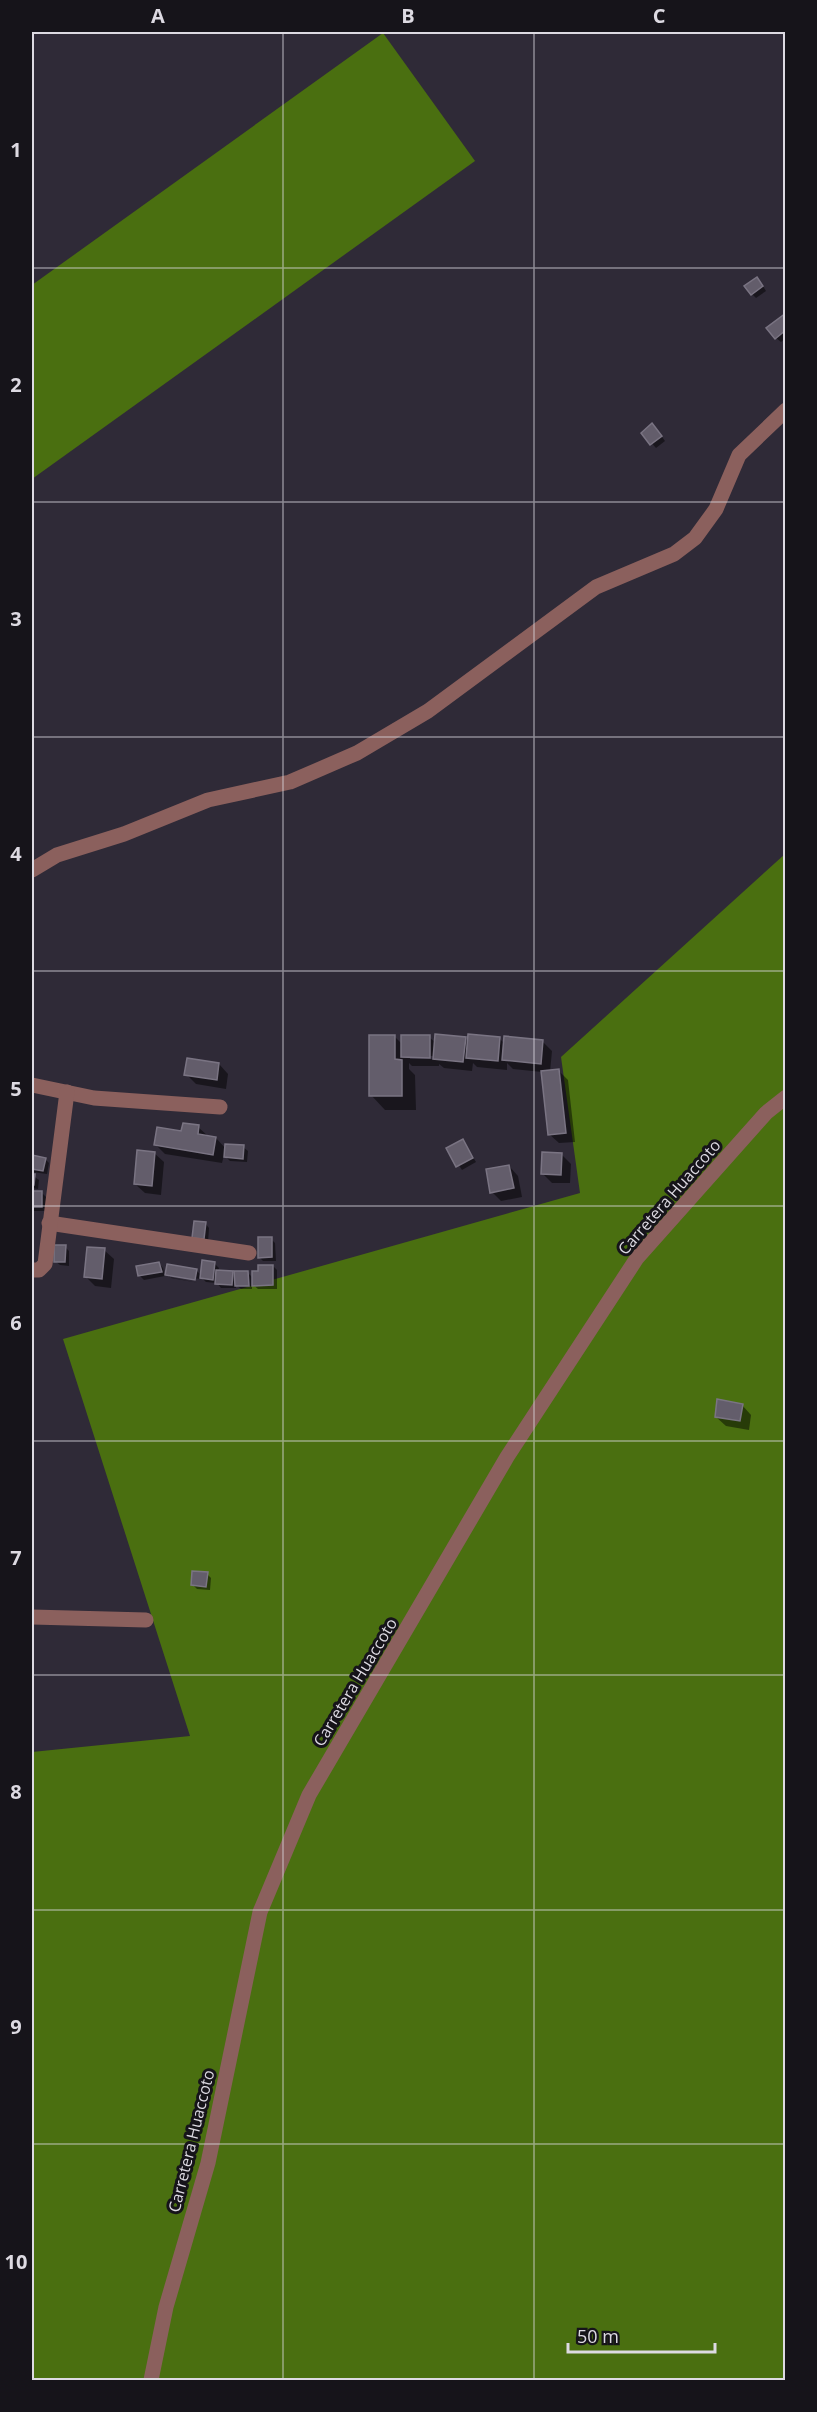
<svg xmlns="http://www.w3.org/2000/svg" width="817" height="2412" font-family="'Open Sans',sans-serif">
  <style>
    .forest { fill: #4a6f10 }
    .shadow { fill: #0007; fill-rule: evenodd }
    .building { fill: #635d6b; stroke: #7a7483; stroke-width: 1.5 }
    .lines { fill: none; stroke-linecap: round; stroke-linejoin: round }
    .minor { stroke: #8b605d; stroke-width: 15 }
    .grid { fill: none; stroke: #dddae2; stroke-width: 1.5; stroke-opacity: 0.55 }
    .labels { text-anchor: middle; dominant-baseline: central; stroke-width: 6; stroke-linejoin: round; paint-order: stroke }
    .street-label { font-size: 16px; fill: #dddae2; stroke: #16141a }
    .neatline { fill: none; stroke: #dddae2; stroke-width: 2 }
    .grid-label { font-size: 20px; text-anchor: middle; font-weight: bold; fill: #dddae2 }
  </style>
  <rect width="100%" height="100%" fill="#2f2a37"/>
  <g class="forest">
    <polygon points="383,33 475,161 32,479 32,285"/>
    <polygon points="785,854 785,2380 32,2380 32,1752 190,1736 63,1339 580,1193 561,1057"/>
  </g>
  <g class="shadow">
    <polygon points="761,283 766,291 756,298 752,294"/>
    <polygon points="786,315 786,338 781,342 776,338"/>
    <polygon points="657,430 665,441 656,448 643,433"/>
    <path d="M394,1036l8,8 27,-7 7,6 29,-5 4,4 30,-4 6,6 37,-3 10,10 -2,21 9,-1 9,9 7,62 -16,1 -10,-9 -7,-62 -29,-3 -6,-6v7l-30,-3 -4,-4 -1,8 -28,-3 -5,-4v2h-27l-3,-3v6l6,6 1,35h-31l-14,-15zM410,1056h28v3h-28z"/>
    <polygon points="219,1064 228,1074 226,1089 196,1084 186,1074"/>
    <polygon points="198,1127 208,1136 216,1138 226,1149 243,1147 248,1151 247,1162 230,1161 224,1155 222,1163 165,1154 156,1145"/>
    <polygon points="463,1141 476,1162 462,1170 448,1149"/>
    <polygon points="154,1153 164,1162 161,1195 145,1193 135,1184"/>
    <polygon points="561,1154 571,1164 570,1183 552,1183 542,1173"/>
    <polygon points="32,1157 45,1159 49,1163 47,1174 32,1172"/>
    <polygon points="509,1166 518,1176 522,1197 501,1201 492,1192"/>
    <polygon points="32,1175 39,1180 38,1189 32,1188"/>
    <polygon points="32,1192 42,1193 46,1197 46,1211 34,1211 32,1209"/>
    <polygon points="205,1223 209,1228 208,1243 198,1242"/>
    <polygon points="271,1239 275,1243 276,1261 263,1261 259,1257"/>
    <polygon points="65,1247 69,1251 69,1266 60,1265 55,1261"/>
    <polygon points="104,1250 114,1259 111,1288 95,1286 86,1277"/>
    <polygon points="159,1263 163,1268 165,1276 144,1280 140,1276"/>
    <polygon points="214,1263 219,1268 218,1271 232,1272 236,1276 248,1273 253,1278 273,1266 277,1270 277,1289 258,1289 252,1284 252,1289 241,1289 236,1285 236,1288 221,1288 217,1283 206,1282 200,1276 200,1279 169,1274 169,1277 199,1283 171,1278 167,1274 196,1270 202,1276"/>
    <polygon points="742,1405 751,1415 749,1430 726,1426 716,1417"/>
    <polygon points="207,1574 211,1578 210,1590 197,1589 192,1584"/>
  </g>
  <g class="building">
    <polygon points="757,277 763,286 751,295 744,286"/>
    <polygon points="786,313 786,330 775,339 766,328"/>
    <polygon points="652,423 662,436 650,445 641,433"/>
    <polygon points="435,1034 466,1037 463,1062 433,1059"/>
    <polygon points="468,1034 500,1037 498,1061 466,1058"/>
    <polygon points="369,1035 395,1035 395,1059 402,1060 402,1096 369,1096"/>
    <polygon points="401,1035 430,1035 430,1058 401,1057"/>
    <polygon points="504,1036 543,1040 541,1064 502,1060"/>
    <polygon points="187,1058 219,1063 217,1080 184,1075"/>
    <polygon points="559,1069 566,1133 548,1135 541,1071"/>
    <polygon points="183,1123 199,1125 198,1134 216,1137 213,1155 154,1145 157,1127 181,1131"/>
    <polygon points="463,1139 473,1158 456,1167 446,1148"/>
    <polygon points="225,1144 244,1145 243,1159 224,1157"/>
    <polygon points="137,1150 155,1152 152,1186 134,1184"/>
    <polygon points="542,1152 562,1153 561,1175 541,1174"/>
    <polygon points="32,1155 46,1158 43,1171 32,1169"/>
    <polygon points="509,1165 514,1188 490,1193 486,1169"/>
    <polygon points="32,1174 35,1174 34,1185 32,1185"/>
    <rect x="32" y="1191" width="10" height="16"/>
    <polygon points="194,1221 206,1222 204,1239 192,1238"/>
    <polygon points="258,1237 272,1237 272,1257 258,1258"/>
    <polygon points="54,1245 66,1245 65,1262 54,1262"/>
    <polygon points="87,1247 105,1248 102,1279 84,1277"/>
    <polygon points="202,1260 215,1262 213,1280 200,1278"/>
    <polygon points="159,1262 162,1272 138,1276 136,1266"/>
    <polygon points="167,1264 197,1269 195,1280 165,1275"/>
    <polygon points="258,1265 273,1265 273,1285 252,1286 252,1271 258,1271"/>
    <polygon points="216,1270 233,1271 232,1285 215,1284"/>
    <polygon points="234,1271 248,1271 249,1286 235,1286"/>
    <polygon points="717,1399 743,1404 740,1421 715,1417"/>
    <polygon points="192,1571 208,1572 206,1587 191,1585"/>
  </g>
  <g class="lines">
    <g class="minor">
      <polyline points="32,870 57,855 124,834 208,800 290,782 357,753 428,711 596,587 674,554 695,538 716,509 739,455 786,410"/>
      <polyline points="32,1085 94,1098 220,1107"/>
      <polyline points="49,1223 249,1253"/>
      <polyline points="32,1270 39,1270 45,1264 67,1092"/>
      <polyline points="32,1617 146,1620"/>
      <polyline points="151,2380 166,2307 208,2163 260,1912 309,1795 507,1457 637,1258 766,1113 786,1097"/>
    </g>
  </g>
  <path class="grid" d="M283,32v2348M534,32v2348M32,268h754M32,502h754M32,737h754M32,971h754M32,1206h754M32,1441h754M32,1675h754M32,1910h754M32,2144h754"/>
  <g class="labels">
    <g class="street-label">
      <text transform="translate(669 1197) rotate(-49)">Carretera Huaccoto</text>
      <text transform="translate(355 1682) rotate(-59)">Carretera Huaccoto</text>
      <text transform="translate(191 2141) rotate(-76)">Carretera Huaccoto</text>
    </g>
  </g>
  <rect width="817" height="2412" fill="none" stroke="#16141a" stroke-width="66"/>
  <path d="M568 2343v9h147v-9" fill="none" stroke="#dddae2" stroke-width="3"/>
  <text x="577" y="2343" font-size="18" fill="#dddae2" stroke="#16141a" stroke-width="4.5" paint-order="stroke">50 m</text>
  <rect x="33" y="33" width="751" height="2346" class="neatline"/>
  <g class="grid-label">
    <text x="158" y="23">A</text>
    <text x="408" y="23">B</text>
    <text x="659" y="23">C</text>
    <text x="16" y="157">1</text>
    <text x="16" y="392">2</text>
    <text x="16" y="626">3</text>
    <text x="16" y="861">4</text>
    <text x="16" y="1096">5</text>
    <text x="16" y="1330">6</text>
    <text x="16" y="1565">7</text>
    <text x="16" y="1799">8</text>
    <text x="16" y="2034">9</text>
    <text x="16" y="2269">10</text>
  </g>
</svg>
